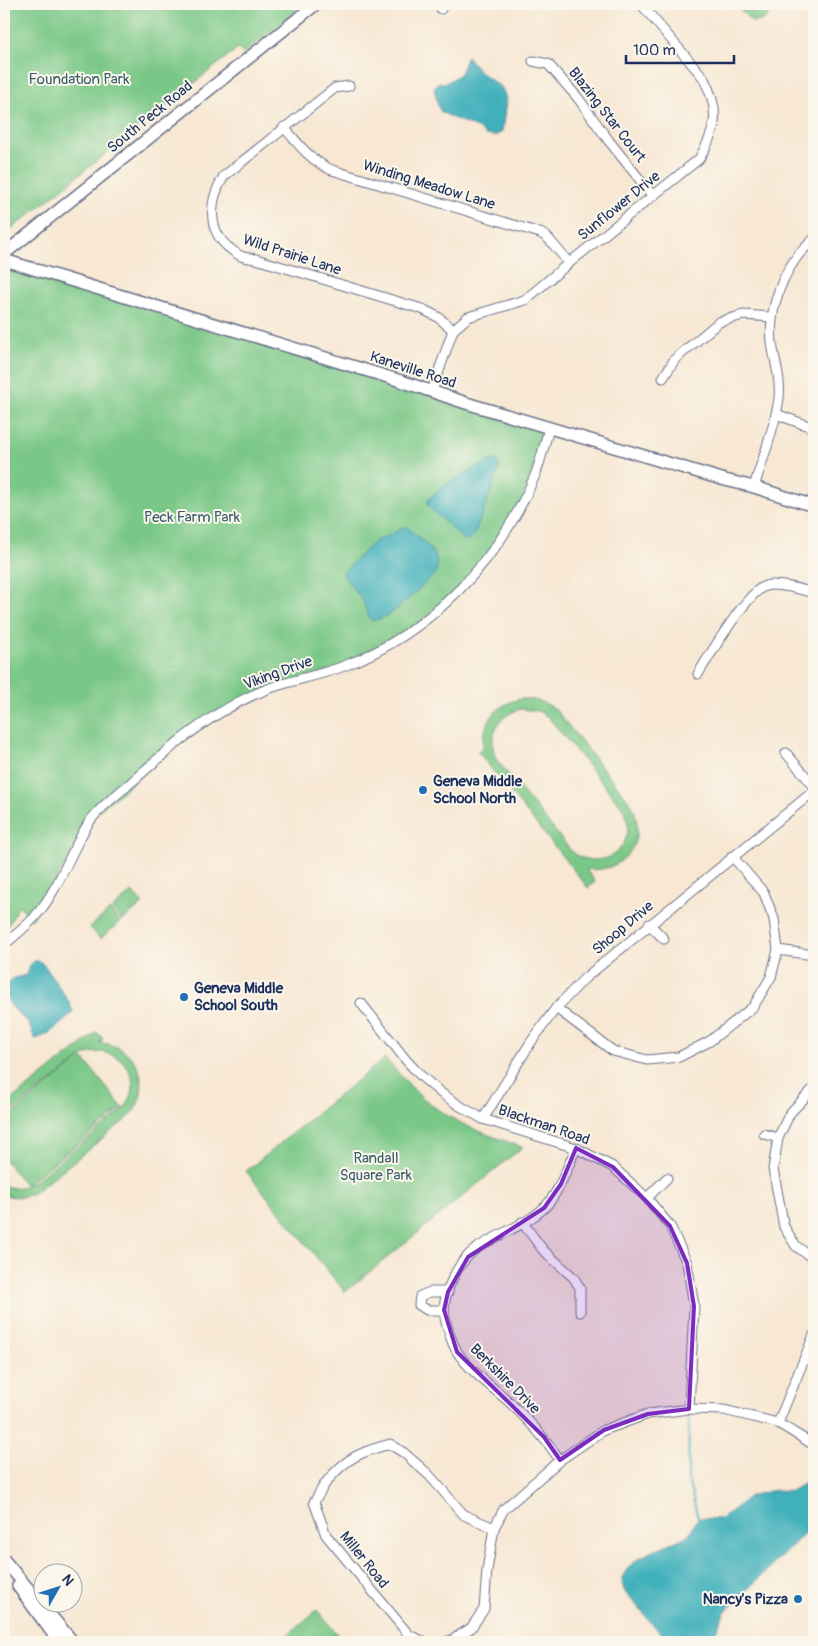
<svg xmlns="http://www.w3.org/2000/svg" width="818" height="1646" font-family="Pangolin,sans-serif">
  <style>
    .green { fill: #7ac887; stroke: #4a7c72; fill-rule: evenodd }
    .water { fill: #40b0bb; stroke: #2e708c }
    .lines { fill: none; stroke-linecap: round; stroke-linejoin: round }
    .stream { stroke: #40b0bb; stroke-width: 2 }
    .minor-casing { stroke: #686f87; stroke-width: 11 }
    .major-casing { stroke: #686f87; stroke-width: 14 }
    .minor { stroke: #fff; stroke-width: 9 }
    .major { stroke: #fff; stroke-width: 11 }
    .marked { fill: #7b2cbf; fill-opacity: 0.2; stroke: #7b2cbf; stroke-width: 4; stroke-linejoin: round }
    .poi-dot { fill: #1f6fb2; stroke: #fbf7ec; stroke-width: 2 }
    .labels { text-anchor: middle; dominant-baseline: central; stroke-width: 4; stroke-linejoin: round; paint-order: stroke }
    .park-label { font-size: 15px; fill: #385d6a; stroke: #fbf7ec }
    .street-label { font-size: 15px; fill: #1b2f5e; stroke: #fbf7ec }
    .poi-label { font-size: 15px; font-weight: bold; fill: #1b2f5e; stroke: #fbf7ec; text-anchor: start }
  </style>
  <rect width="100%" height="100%" fill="#fbf7ec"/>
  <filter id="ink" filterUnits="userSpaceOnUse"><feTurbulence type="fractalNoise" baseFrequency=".02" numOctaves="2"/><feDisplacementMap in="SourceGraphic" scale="10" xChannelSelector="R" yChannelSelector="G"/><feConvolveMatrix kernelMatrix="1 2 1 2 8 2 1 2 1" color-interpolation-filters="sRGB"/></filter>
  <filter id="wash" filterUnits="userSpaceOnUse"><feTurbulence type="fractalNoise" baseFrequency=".0096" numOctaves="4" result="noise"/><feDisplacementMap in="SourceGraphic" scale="20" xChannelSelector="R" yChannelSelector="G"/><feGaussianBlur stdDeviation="1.12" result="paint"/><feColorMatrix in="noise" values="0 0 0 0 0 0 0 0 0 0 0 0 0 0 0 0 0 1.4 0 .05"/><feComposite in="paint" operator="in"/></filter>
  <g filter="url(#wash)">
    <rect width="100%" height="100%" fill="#f7e7d3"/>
    <g class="green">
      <polygon points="4,4 305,4 243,54 238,48 4,235"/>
      <polygon points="734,4 783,4 783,5 762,20 753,23"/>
      <polygon points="4,268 432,391 549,428 517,512 472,576 412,630 344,666 266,690 210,719 95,814 32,920 19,905 4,933"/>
      <path d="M520,699c13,-1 24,3 35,10l75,93c20,34 -4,73 -44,67l9,13 -7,6 -110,-136 5,-4c-1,-25 12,-43 37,-49zM521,709l17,2 10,6 74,90c20,34 -15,68 -49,46l-77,-94c-9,-23 2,-44 25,-50z"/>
      <polygon points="132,892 143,904 122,921 112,909"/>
      <polygon points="110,910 120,922 100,939 90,927"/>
      <path d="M97,1032l6,7 -3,4c39,2 55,46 29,74l-95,76 -13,4 -17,-1v-10l10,2 12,-2 -22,-27v-38l77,-63 -77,60v-12zM102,1052c30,6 41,36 20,59l-87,70 -9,4 97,-77 -41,-51 8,-4z"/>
      <path d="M385,1058c16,18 32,37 52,51 26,18 57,28 86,38l-178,145 -99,-121z"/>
      <polygon points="317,1610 344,1642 279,1642"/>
    </g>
    <g class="water">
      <polygon points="467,56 480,72 502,88 505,95 506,101 502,132 495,136 485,135 479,129 453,118 441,112 438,106 434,88 438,82 446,83 460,74"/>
      <path d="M495,459l4,5 -1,7c-4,11 -21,62 -27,67 -3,3 -5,2 -8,1l-34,-32 -2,-3c2,-14 54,-40 68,-45z"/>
      <path d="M405,526c7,4 28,23 31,32 2,5 1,10 -1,16 -16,12 -43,48 -64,46l-2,-2 -6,-17 -20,-26 1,-4 31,-30 17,-7z"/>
      <path d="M34,961h6l5,5 24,36 4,10c-10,11 -24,24 -38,27 -3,-6 -5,-14 -9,-18 -11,-11 -22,-19 -22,-36l10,-7 12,-3 3,-9z"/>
      <path d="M806,1483h8v41l-89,88 -14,30h-43l-43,-50c-15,-29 38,-45 58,-54l6,-4 9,-16 23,1 29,-23 24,-6 16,1z"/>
    </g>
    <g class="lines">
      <polyline class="stream" points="689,1420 688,1480 698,1518"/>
    </g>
  </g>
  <g filter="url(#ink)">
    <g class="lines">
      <g class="minor-casing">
        <g id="minor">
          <polyline points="441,9 443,4"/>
          <polyline points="533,61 548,64 578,98 609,141 653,196"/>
          <path d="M349,86l-14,2 -111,88c-14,22 -18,52 4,71 4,3 8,7 13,9 4,2 10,2 15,3l166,50 16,8 15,13"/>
          <path d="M284,127c14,17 27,34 48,43l208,63 7,4 22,26"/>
          <polyline points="663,378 675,359 719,322 743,315 772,317"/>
          <path d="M432,391l21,-61 15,-13 57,-17 44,-37 130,-104c19,-32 21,-49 4,-82l-62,-73"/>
          <polyline points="776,414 814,428"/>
          <path d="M754,487c8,-27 22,-62 25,-89 2,-17 -3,-32 -6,-49 -6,-30 5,-66 23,-91 5,-7 12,-13 18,-19"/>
          <path d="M698,674c12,-19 48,-81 67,-88 11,-4 38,4 49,7"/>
          <polyline points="786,753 814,786"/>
          <polyline points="649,924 664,939"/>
          <path d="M4,945c11,-10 25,-20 34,-32 22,-26 33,-64 52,-92 10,-14 25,-25 37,-35 17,-15 34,-30 51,-44 27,-21 56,-40 87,-52 26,-10 54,-14 79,-24 87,-33 157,-107 192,-193 5,-14 9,-30 13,-45"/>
          <polyline points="778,950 814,955"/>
          <polyline points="361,1003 406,1060 421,1076 441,1093 460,1106 483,1119 576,1148 613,1167 647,1198 670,1226 687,1263 694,1306 689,1409"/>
          <polyline points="556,1008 613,1051 647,1060 679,1057 710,1041 753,1007 771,977 778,950 774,919 764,893 732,856"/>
          <polyline points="814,1088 790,1113 778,1138 773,1169 784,1227 796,1246 814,1259"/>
          <polyline points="483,1119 531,1042 556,1008 585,978 814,791"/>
          <polyline points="764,1134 778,1138"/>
          <polyline points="647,1198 667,1178"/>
          <polyline points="522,1222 543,1250 574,1278 580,1288 580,1312"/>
          <polyline points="444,1310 427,1310 419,1305 420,1296 430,1292 448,1292"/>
          <polyline points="778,1423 814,1335"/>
          <path d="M560,1460c-15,-22 -33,-42 -53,-60 -17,-15 -36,-28 -49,-47 -6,-9 -14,-33 -14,-44 1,-19 13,-44 28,-57 21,-17 52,-25 72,-44 14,-13 24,-42 32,-60"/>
          <path d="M425,1642l-16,-7 -83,-100 -12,-33c5,-7 9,-17 15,-23 18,-22 35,-28 61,-35l14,9 25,22 35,40 30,13"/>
          <polyline points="444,1642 452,1640 471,1628 484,1609 487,1570 494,1528 504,1509 560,1460 604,1430 648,1414 689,1409 724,1410 778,1423 814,1445"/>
        </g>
      </g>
      <g class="major-casing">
        <g id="major">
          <polyline points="4,254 316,4"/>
          <polyline points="4,260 401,381 466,403 725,480 754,487 814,506"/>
          <polyline points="4,1560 73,1642"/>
          <polyline points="18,1586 59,1642"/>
        </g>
      </g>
      <use href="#minor" class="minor"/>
      <use href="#major" class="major"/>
    </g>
  </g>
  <path class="marked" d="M576,1148l37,19 57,59 17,37 7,43 -5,103 -41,5 -44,16 -44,30 -16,-23 -87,-85 -13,-42 4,-18 20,-35 76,-49 17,-24z"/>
  <g class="poi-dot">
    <circle cx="423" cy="790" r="5"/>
    <circle cx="184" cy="997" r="5"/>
    <circle cx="798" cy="1599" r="5"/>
  </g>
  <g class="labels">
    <g class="park-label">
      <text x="79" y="79">Foundation Park</text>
      <text x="192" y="517">Peck Farm Park</text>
      <text x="376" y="1158">Randall<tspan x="376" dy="17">Square Park</tspan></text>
    </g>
    <g class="street-label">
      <text transform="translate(607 115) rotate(52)">Blazing Star Court</text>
      <text transform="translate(150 117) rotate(-39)">South Peck Road</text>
      <text transform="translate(429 185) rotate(17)">Winding Meadow Lane</text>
      <text transform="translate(619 206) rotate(-39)">Sunflower Drive</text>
      <text transform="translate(292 255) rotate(18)">Wild Prairie Lane</text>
      <text transform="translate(413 370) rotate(18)">Kaneville Road</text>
      <text transform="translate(278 673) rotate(-20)">Viking Drive</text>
      <text transform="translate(623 928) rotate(-40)">Shoop Drive</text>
      <text transform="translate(544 1125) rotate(19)">Blackman Road</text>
      <text transform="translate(505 1379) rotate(45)">Berkshire Drive</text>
      <text transform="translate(364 1560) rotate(51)">Miller Road</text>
    </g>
    <g class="poi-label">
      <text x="433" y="781">Geneva Middle<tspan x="433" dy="17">School North</tspan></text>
      <text x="194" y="988">Geneva Middle<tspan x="194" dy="17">School South</tspan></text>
      <text x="788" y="1599" text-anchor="end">Nancy's Pizza</text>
    </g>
  </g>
  <rect width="818" height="1646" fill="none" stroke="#fbf7ec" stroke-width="20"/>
  <g transform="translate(58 1588) rotate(51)"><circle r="24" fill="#fbf7ec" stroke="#a1a7b3"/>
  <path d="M0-4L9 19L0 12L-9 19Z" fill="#1f6fb2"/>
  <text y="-8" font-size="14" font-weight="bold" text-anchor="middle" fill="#1b2f5e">N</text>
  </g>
  <path d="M626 55v8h108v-8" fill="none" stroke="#1b2f5e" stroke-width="2.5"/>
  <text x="633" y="55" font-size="15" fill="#1b2f5e" stroke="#fbf7ec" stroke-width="4" paint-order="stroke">100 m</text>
</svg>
